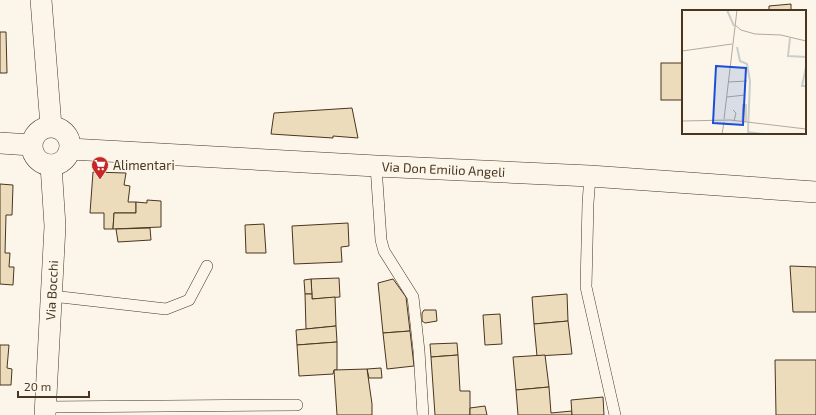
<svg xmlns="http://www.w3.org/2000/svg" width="816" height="415" font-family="'Exo 2',sans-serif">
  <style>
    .building { fill: #ecdcbc; stroke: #4a3520 }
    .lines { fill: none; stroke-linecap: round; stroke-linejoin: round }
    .service-casing { stroke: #4a3520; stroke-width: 12 }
    .minor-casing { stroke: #4a3520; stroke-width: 22 }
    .service { stroke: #fbf6e9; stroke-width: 11 }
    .minor { stroke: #fbf6e9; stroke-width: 21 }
    .labels { text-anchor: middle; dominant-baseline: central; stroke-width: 3; stroke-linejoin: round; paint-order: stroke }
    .poi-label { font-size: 13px; fill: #4a3520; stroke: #fbf6e9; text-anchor: start }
    .street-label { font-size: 13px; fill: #4a3520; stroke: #fbf6e9 }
    .inset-river { fill: none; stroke: #c9cecd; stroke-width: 2 }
    .inset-road { fill: none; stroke: #b4a999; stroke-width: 1 }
    .view { fill: #1d4ed8; fill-opacity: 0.15; stroke: #1d4ed8; stroke-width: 2 }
    .inset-edge { fill: none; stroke: #4a3520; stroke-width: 2 }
  </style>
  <rect width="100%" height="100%" fill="#fbf6e9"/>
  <g class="building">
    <polygon points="791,4 791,11 769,11 769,6"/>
    <polygon points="0,32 6,32 7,73 0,73"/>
    <rect x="661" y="63" width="22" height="37"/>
    <polygon points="352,108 358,138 333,136 333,138 271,134 274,113"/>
    <polygon points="93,172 126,173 124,185 130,186 128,202 136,202 136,213 114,213 113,229 104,229 104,213 90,213"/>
    <polygon points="0,184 13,185 12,215 6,215 5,253 10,253 9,267 14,267 13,285 0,284"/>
    <polygon points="147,200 161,201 161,227 113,229 114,213 136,213 136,202 147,203"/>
    <polygon points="348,223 349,246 341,247 342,262 294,264 292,226"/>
    <polygon points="264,224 266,253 246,253 245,225"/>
    <polygon points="150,228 151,240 118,242 116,229"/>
    <polygon points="790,266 816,267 816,312 793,312"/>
    <polygon points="339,278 340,297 312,299 311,279"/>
    <polygon points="311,279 312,294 305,294 304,280"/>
    <polygon points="393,279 406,297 410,331 383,333 378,283"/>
    <polygon points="305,294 312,294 312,299 335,297 336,326 306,329"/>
    <polygon points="567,294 568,321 534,324 532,297"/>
    <polygon points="424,310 436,310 437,321 425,323 422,321 422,313"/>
    <polygon points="500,314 502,344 485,345 483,315"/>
    <polygon points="568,321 572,354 537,356 534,324"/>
    <polygon points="336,326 337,342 297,345 296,330"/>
    <polygon points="410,331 414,366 387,369 383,333"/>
    <polygon points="337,342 337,370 334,370 333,374 299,376 297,345"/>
    <polygon points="457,343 458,355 431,357 430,344"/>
    <polygon points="0,345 9,345 7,368 12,369 11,385 0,385"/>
    <polygon points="458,355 460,391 470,391 470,415 435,415 431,357"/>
    <polygon points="545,355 549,387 516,390 513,357"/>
    <polygon points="775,360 816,360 816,415 776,415"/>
    <polygon points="381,368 382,378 369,378 367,369"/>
    <polygon points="367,369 372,404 372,415 337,415 334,370"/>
    <polygon points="549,387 551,413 572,411 572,415 518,415 516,390"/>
    <polygon points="603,397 604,415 572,415 571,400"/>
    <polygon points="485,406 487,415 470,415 470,408"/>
  </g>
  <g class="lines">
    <g class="service-casing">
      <g id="service">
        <polyline points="376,166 381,240 384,251 413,297 419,351 423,415"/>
        <polyline points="590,176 588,203 586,287 615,415"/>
        <polyline points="52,296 166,309 189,300 207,266"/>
        <polyline points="46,407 297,405"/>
      </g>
    </g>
    <g class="minor-casing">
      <g id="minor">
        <polyline points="41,0 51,126"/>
        <circle cx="51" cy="146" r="19"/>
        <polyline points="0,143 31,145"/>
        <path id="s1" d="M70,149l306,17 214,10 226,16"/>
        <path id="s2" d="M45,415l10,-189 -4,-61"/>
      </g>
    </g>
    <use href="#service" class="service"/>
    <use href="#minor" class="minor"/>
  </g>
  <defs>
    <g id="supermarket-pin" transform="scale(0.9)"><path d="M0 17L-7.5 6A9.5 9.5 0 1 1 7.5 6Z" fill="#c62828" stroke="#fbf6e9"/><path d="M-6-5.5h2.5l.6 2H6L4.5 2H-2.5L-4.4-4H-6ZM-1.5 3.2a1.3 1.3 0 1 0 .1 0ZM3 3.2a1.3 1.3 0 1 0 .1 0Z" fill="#fff"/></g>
  </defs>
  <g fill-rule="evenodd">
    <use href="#supermarket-pin" x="100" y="165"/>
  </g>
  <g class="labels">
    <g class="poi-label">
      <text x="113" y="165">Alimentari</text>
    </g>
    <g class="street-label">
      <text stroke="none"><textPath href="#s1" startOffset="374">Via Don Emilio Angeli</textPath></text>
      <text stroke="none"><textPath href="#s2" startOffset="125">Via Bocchi</textPath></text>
    </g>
  </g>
  <g transform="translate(682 10)">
    <rect width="124" height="124" fill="#fbf6e9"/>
    <path class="inset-river" d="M45,0l7,16M108,28l-2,18 18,1M55,37l3,14 7,3 3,17 -2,51 14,2M124,57l-4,19h4"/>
    <path class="inset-road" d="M53,15l6,5 14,4 26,1 25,6M0,41l50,-7M46,72l19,-1M45,87l18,-2M51,100l3,3 -2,8M42,109l13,-109M0,111l48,-1 76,9M60,112l1,-18M64,112v-18M40,124l2,-12"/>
    <path class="view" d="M34,56l30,2 -3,57 -30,-2z"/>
    <rect width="124" height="124" class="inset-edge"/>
  </g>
  <path d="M18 391v6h71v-6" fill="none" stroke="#4a3520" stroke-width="2"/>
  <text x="24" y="391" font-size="12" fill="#4a3520" stroke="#fbf6e9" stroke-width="3" paint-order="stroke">20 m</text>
</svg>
